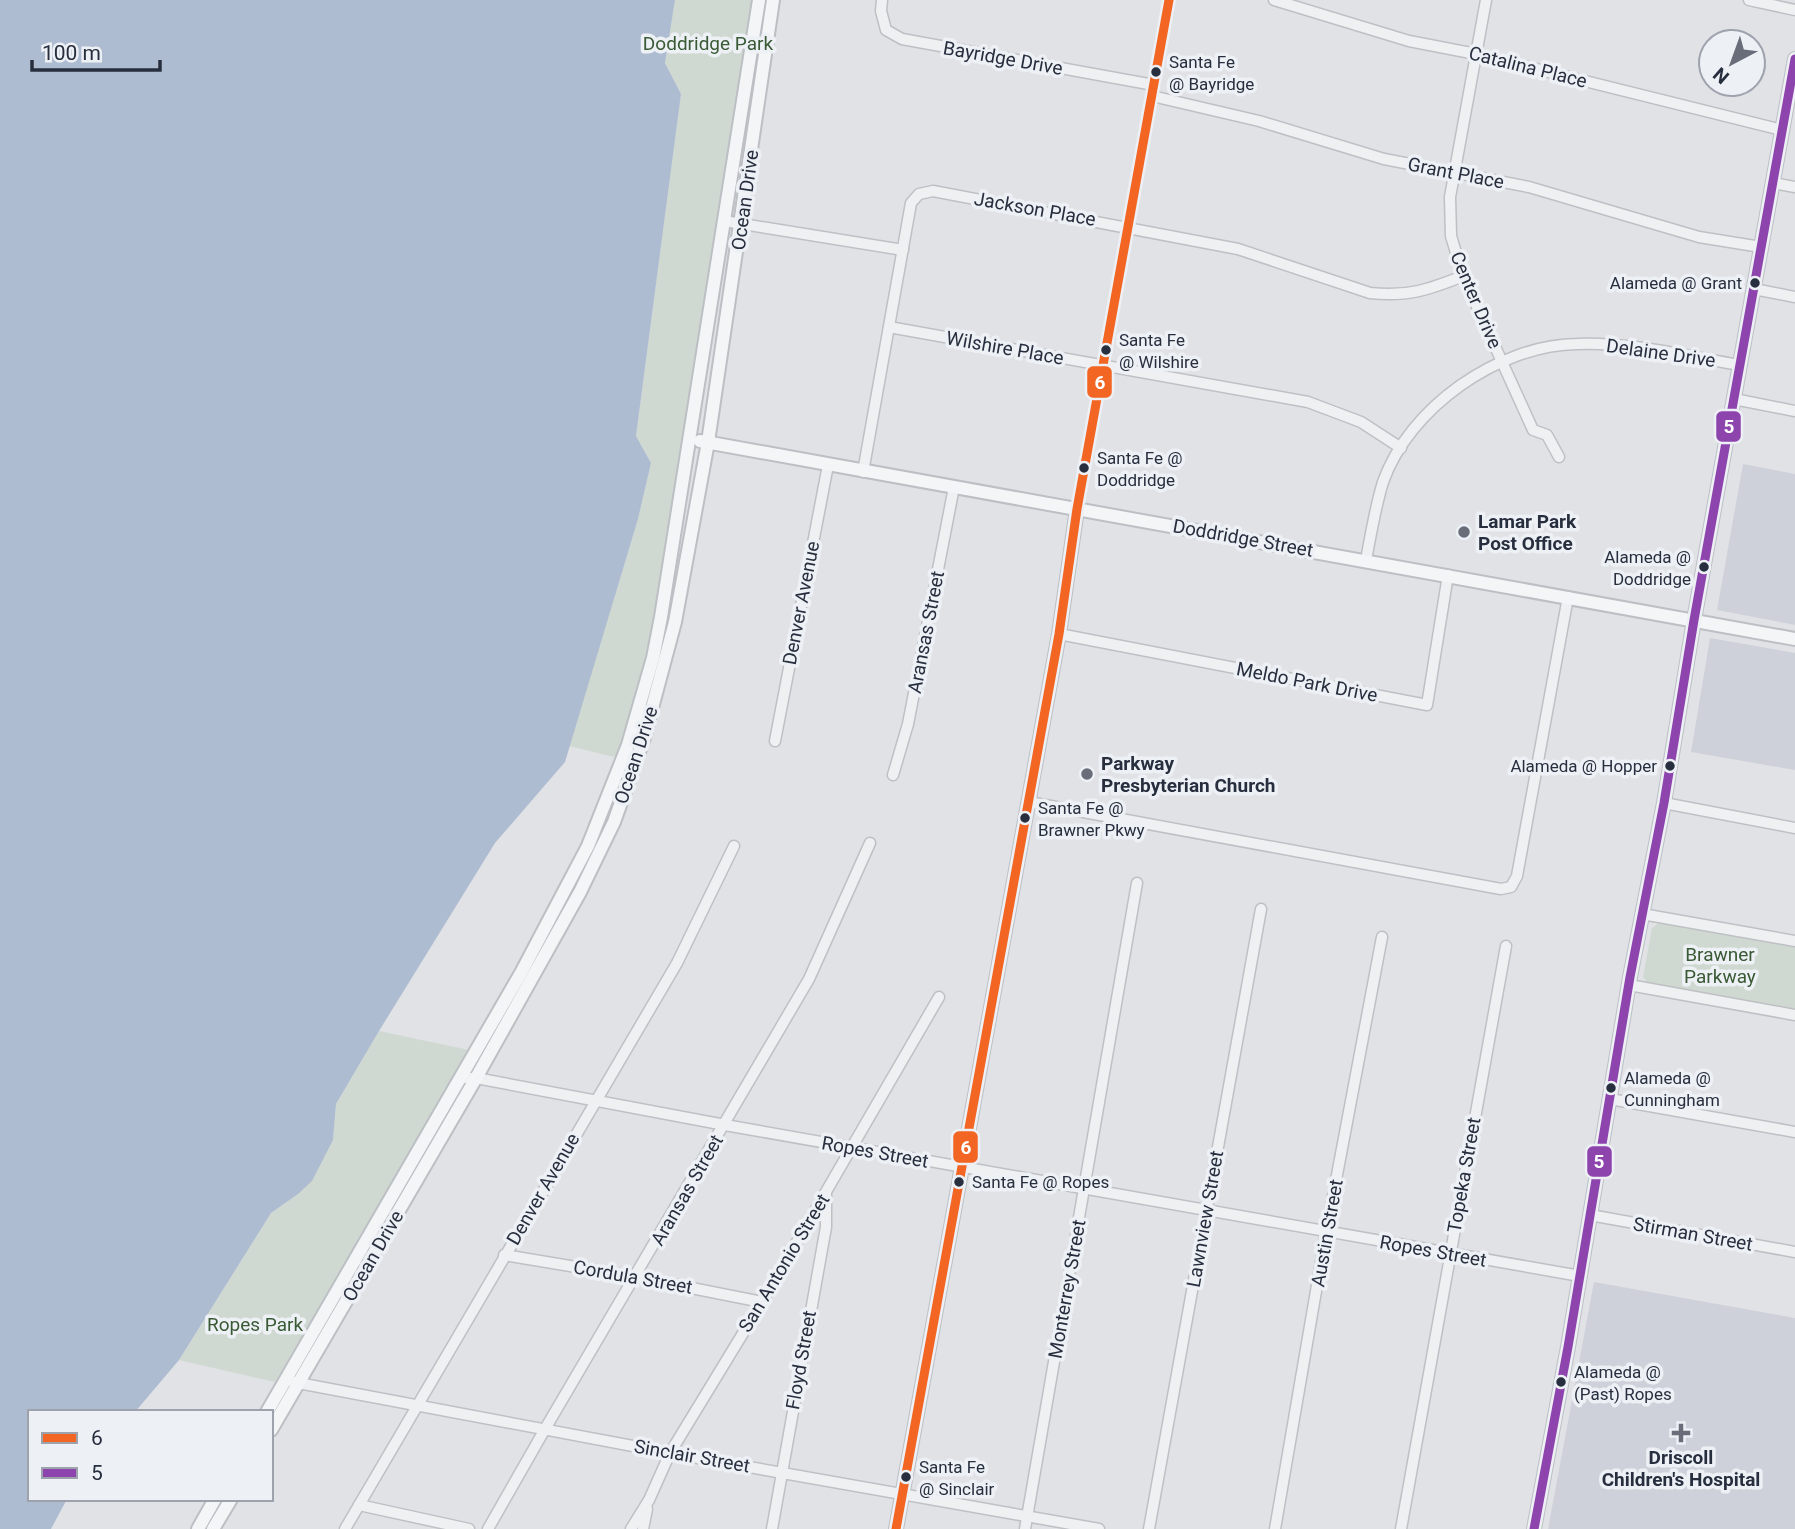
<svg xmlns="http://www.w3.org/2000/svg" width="1795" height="1529" font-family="Roboto,sans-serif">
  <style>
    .built { fill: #ced1d9 }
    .green { fill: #d0d9d1 }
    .water { fill: #aebcd1 }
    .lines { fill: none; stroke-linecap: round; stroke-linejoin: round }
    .minor-casing { stroke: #bec0c4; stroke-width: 13 }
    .major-casing { stroke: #bcbfc3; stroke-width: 16 }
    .minor { stroke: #eff0f2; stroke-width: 10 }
    .major { stroke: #f4f5f6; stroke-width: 12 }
    .bus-1-casing { stroke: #edf0f5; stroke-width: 14 }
    .bus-2-casing { stroke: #edf0f5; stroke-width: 14 }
    .bus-1 { stroke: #f26522; stroke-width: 9 }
    .bus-2 { stroke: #8e44ad; stroke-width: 9 }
    .bus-dot { fill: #272e3e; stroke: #edf0f5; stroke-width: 2.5 }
    .poi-dot { fill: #686d79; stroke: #edf0f5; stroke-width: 2.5 }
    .labels { text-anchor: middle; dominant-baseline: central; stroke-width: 7; stroke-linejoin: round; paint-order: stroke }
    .bus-label { font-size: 17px; fill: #272e3e; stroke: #edf0f5; text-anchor: start }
    .park-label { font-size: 19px; fill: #395a34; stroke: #edf0f5 }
    .street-label { font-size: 19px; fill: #272e3e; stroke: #edf0f5 }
    .poi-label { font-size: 19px; font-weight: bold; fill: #272e3e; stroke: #edf0f5; text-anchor: start }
    .line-badge { stroke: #edf0f5; stroke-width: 2.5 }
    .badge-label { font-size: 19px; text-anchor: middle; font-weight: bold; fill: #fff }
  </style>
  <rect width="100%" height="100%" fill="#e0e2e6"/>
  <g class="built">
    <polygon points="1743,464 1795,474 1795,625 1717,610"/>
    <polygon points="1710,638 1795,653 1795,770 1691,752"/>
    <polygon points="1594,1282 1795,1318 1795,1529 1548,1529"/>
  </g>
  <g class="green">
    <polygon points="675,0 755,0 649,645 619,751 614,757 569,746 638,519 651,463 636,436 681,94 665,63"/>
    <polygon points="1659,923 1795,947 1795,1009 1648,983 1643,977 1652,928"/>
    <polygon points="379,1031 469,1050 275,1382 179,1360 271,1213 298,1194 333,1140 336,1104"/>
  </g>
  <polygon class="water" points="0,0 675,0 665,63 681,94 636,436 651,463 638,519 565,762 495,843 379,1031 336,1104 333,1140 312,1181 298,1194 271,1213 179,1360 135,1412 30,1412 30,1499 67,1499 51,1529 0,1529"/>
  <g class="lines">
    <g class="minor-casing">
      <g id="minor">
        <polyline points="882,0 881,11 886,30 902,39 1154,85"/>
        <polyline points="1274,0 1409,41 1476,54 1782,130"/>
        <polyline points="1486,0 1450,197 1451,236 1463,276 1533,430 1547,435 1559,457"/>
        <polyline points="1749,0 1795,10"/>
        <polyline points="1152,96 1259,121 1384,159 1529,187 1699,237 1761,247"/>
        <polyline points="1773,183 1795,187"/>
        <polyline points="724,221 903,250"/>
        <polyline points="1754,289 1795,297"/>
        <polyline points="889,327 1308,402 1361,422 1401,448"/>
        <polyline points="1734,399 1795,411"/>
        <path d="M863,472l48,-269 8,-9 14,-3 305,58 132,44c38,4 58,-3 93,-17"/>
        <polyline points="1077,509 1169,0"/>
        <path d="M1366,560c5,-26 9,-52 17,-78 26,-74 115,-137 194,-138 55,-2 109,12 163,21"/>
        <polyline points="1059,634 1427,705 1448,575"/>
        <polyline points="775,741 828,465"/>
        <polyline points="893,775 908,724 954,487"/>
        <polyline points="1029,802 1501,889 1511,887 1517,876 1568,597"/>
        <polyline points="1664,803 1795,828"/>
        <polyline points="1642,914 1795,941"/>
        <polyline points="1629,985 1795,1015"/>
        <polyline points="461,1078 476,1078 725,1125 1580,1276"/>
        <polyline points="1610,1099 1795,1132"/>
        <polyline points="1590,1215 1795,1252"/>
        <polyline points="504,1255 636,1277 762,1302"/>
        <polyline points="293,1382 670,1453 1099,1529"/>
        <polyline points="359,1505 469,1529"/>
        <polyline points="345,1529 677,963 734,846"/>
        <polyline points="488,1529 545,1429 809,979 870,843"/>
        <polyline points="631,1529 649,1500 670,1453 762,1302 939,997"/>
        <polyline points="643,1529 647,1509"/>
        <polyline points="772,1529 826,1227 826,1195"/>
        <polyline points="1025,1529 1137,883"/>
        <polyline points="1149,1529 1261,909"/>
        <polyline points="1275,1529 1326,1233 1382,937"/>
        <polyline points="1401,1529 1506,946"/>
      </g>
    </g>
    <g class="major-casing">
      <g id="major">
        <polyline points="700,441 1795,639"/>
        <polyline points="267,1412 521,973 588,846 628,745 653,658 661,617 759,0"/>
        <polyline points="271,1430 476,1078 580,892 614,822 644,738 675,622 708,442 773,0"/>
        <polyline points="198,1529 215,1499"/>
        <polyline points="213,1529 231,1499"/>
        <polyline points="896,1529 1059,634 1077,509"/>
        <polyline points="1534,1529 1568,1347 1630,977 1664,803 1694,620 1795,59"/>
      </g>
    </g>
    <use href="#minor" class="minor"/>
    <use href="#major" class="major"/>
    <g class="bus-1-casing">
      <polyline id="bus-1" points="896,1529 1059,634 1077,509 1169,0"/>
    </g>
    <g class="bus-2-casing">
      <polyline id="bus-2" points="1534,1529 1568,1347 1630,977 1664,803 1694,620 1795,59"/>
    </g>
    <use href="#bus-1" class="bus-1"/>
    <use href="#bus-2" class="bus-2"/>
  </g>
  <g class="bus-dot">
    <circle cx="1156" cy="72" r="6"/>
    <circle cx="1755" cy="283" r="6"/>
    <circle cx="1106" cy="350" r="6"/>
    <circle cx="1084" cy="468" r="6"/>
    <circle cx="1704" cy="567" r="6"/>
    <circle cx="1670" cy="766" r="6"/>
    <circle cx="1025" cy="818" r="6"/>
    <circle cx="1611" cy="1088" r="6"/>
    <circle cx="959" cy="1182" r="6"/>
    <circle cx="1561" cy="1382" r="6"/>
    <circle cx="906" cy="1477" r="6"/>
  </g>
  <g class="poi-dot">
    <circle cx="1464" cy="532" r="7"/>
    <circle cx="1087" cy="774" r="7"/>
    <path d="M1677.5 1422.5h7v7h7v7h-7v7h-7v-7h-7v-7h7z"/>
  </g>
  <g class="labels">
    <g class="bus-label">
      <text x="1169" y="62">Santa Fe<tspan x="1169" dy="22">@ Bayridge</tspan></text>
      <text x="1742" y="283" text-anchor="end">Alameda @ Grant</text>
      <text x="1119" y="340">Santa Fe<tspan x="1119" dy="22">@ Wilshire</tspan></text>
      <text x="1097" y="458">Santa Fe @<tspan x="1097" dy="22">Doddridge</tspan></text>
      <text x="1691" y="557" text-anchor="end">Alameda @<tspan x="1691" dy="22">Doddridge</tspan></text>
      <text x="1657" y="766" text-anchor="end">Alameda @ Hopper</text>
      <text x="1038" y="808">Santa Fe @<tspan x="1038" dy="22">Brawner Pkwy</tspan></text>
      <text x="1624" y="1078">Alameda @<tspan x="1624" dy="22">Cunningham</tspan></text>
      <text x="972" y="1182">Santa Fe @ Ropes</text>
      <text x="1574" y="1372">Alameda @<tspan x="1574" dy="22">(Past) Ropes</tspan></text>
      <text x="919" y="1467">Santa Fe<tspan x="919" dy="22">@ Sinclair</tspan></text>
    </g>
    <g class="park-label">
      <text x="708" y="43">Doddridge Park</text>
      <text x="1720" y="954">Brawner<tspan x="1720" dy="22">Parkway</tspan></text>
      <text x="255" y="1324">Ropes Park</text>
    </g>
    <g class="street-label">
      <text transform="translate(1003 58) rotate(10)">Bayridge Drive</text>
      <text transform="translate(1528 67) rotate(14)">Catalina Place</text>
      <text transform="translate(1456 173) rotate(11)">Grant Place</text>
      <text transform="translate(745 200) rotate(-82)">Ocean Drive</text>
      <text transform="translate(1035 209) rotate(10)">Jackson Place</text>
      <text transform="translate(1476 300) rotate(67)">Center Drive</text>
      <text transform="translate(1005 348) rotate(10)">Wilshire Place</text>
      <text transform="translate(1661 353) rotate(8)">Delaine Drive</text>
      <text transform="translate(1243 538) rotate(10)">Doddridge Street</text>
      <text transform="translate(801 603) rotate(-79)">Denver Avenue</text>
      <text transform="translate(926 632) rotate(-79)">Aransas Street</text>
      <text transform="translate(1307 682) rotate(11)">Meldo Park Drive</text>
      <text transform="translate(636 755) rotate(-72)">Ocean Drive</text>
      <text transform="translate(875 1152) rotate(10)">Ropes Street</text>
      <text transform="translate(1464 1175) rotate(-80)">Topeka Street</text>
      <text transform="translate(543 1189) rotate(-60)">Denver Avenue</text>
      <text transform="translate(687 1190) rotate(-60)">Aransas Street</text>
      <text transform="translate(1205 1219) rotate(-80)">Lawnview Street</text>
      <text transform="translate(1327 1233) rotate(-80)">Austin Street</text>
      <text transform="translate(1693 1234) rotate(10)">Stirman Street</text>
      <text transform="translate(1433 1251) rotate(10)">Ropes Street</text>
      <text transform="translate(373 1256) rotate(-60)">Ocean Drive</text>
      <text transform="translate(784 1263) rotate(-59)">San Antonio Street</text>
      <text transform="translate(633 1277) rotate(10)">Cordula Street</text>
      <text transform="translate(1067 1289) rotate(-80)">Monterrey Street</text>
      <text transform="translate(801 1360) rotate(-80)">Floyd Street</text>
      <text transform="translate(692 1456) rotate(10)">Sinclair Street</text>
    </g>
    <g class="poi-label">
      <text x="1478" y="521">Lamar Park<tspan x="1478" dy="22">Post Office</tspan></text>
      <text x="1101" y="763">Parkway<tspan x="1101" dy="22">Presbyterian Church</tspan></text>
      <text x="1681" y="1457" text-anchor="middle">Driscoll<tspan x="1681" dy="22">Children's Hospital</tspan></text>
    </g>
  </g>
  <g class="line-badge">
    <rect x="1086" y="365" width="27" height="34" rx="7" fill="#f26522"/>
    <rect x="1715" y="410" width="27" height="33" rx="7" fill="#8e44ad"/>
    <rect x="952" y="1130" width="27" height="34" rx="7" fill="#f26522"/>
    <rect x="1586" y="1145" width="27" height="33" rx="7" fill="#8e44ad"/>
  </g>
  <g class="badge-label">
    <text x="1100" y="389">6</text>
    <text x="1729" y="433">5</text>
    <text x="966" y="1154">6</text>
    <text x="1599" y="1168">5</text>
  </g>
  <rect x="28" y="1410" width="245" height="91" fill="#edf0f5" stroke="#9ea2ac" stroke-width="2"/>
  <rect x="42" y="1433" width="35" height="10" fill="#f26522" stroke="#9ea2ac" stroke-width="2"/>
  <text x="91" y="1445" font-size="21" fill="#272e3e">6</text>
  <rect x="42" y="1468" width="35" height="10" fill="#8e44ad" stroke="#9ea2ac" stroke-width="2"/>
  <text x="91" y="1480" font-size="21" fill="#272e3e">5</text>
  <g transform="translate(1732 63) rotate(221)"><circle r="33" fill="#edf0f5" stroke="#9ea2ac" stroke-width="2"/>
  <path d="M0-5L12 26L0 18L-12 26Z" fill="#686d79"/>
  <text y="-10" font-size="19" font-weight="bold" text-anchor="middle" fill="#272e3e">N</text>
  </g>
  <path d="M32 60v10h128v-10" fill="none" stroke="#272e3e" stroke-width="3.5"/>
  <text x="42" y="60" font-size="21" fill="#272e3e" stroke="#edf0f5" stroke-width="5" paint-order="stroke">100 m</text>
</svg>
